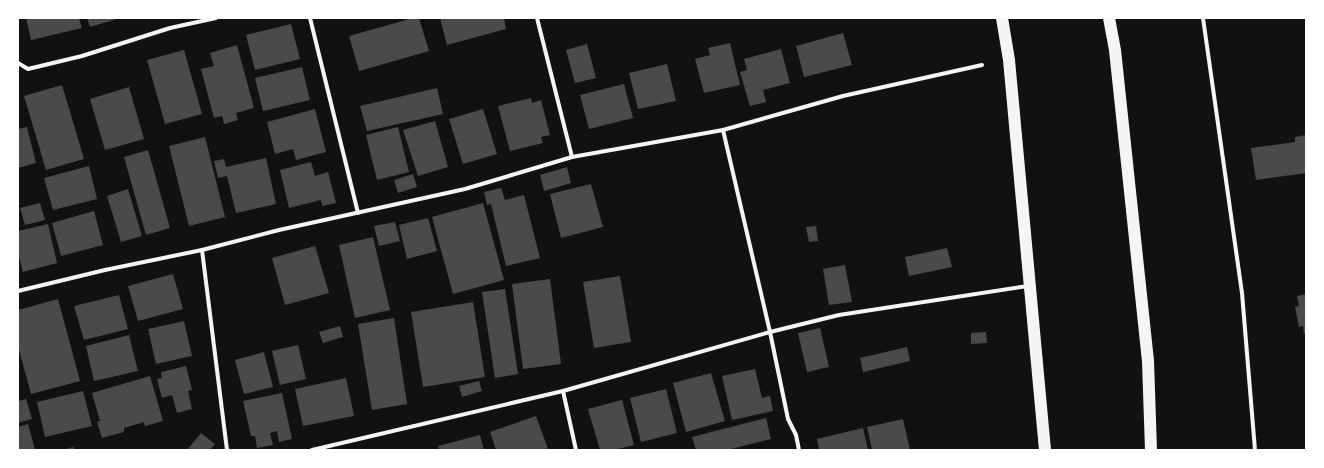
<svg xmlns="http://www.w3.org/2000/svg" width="1324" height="468" font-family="Manrope,sans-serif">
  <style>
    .building { fill: #4a4a4a }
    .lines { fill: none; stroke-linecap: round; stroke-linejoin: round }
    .minor { stroke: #f5f5f5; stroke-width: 4 }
    .motorway { stroke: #f5f5f5; stroke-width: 12 }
  </style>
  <rect width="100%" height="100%" fill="#111"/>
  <g class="building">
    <polygon points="26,18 79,18 82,28 31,40"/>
    <polygon points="87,18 120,18 90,27"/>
    <polygon points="413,18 419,18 429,51 359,71 349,36"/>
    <polygon points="440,18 504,18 506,29 447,45"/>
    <polygon points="291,24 300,59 255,70 246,35"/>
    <polygon points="843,33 852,65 804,77 796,46"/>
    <polygon points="730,43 740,85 704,93 695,59 710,55 708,48"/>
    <polygon points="587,44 596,78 575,83 566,50"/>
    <polygon points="237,45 254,108 236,113 238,120 224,124 222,116 214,118 201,69 214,66 210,53"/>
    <polygon points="781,49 790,83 763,90 766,102 750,106 740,72 747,70 744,59"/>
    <polygon points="184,50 202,114 165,124 147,60"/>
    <polygon points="667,64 676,101 638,109 629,73"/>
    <polygon points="302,67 310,100 263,111 255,78"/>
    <polygon points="624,84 633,118 589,129 580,95"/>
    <polygon points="62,85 84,159 46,170 24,96"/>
    <polygon points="129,87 144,139 105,150 90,99"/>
    <polygon points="437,88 443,114 367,131 360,106"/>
    <polygon points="531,98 532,103 541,100 550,135 541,137 543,143 510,151 498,106"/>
    <polygon points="315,109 326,152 296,160 293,149 275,154 267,122"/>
    <polygon points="483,109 497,154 463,164 449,119"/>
    <polygon points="435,121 448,167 418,176 403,130"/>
    <polygon points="27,127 36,163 18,168 18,129"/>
    <polygon points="398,127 409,172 377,180 366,135"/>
    <polygon points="1306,135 1306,173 1256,180 1251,148 1295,142 1295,137"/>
    <polygon points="205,137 225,217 189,226 169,146"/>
    <polygon points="148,150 170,228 146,235 124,157"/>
    <polygon points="266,158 276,204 236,213 227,176 218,178 214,161 224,159 226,167"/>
    <polygon points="311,162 315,176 328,172 336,203 322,206 321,200 289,208 280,170"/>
    <polygon points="89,166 97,199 53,210 44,178"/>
    <polygon points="567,167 571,183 544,191 540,175"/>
    <polygon points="413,174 417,187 398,193 394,180"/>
    <polygon points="591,184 603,227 561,238 550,194"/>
    <polygon points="501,188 505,200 524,195 540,258 506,266 491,204 487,205 484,192"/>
    <polygon points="128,189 142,236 121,242 107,196"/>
    <polygon points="40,203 45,220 25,225 20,208"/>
    <polygon points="483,203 504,280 453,294 432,217"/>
    <polygon points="94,211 103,245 61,256 52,223"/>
    <polygon points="428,218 437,251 407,259 399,225"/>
    <polygon points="395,222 400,241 379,246 374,226"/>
    <polygon points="48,224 57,263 23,272 18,253 18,231"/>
    <polygon points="816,226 818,241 809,242 806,227"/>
    <polygon points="373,237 390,310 355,318 339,245"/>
    <polygon points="315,246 329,293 285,305 272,258"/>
    <polygon points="947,248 952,267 909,276 905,257"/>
    <polygon points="845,265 852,302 829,305 823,269"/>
    <polygon points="173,274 183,309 138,321 128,286"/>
    <polygon points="620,276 631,342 594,348 583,282"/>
    <polygon points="550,279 561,364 523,369 512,284"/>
    <polygon points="505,289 518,374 495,378 482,292"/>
    <polygon points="1306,294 1306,333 1304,334 1303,326 1299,327 1295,307 1299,306 1297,296"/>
    <polygon points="119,295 128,329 84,340 74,306"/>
    <polygon points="58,299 80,381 31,394 18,346 18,310"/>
    <polygon points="473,302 485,377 423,387 411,312"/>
    <polygon points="394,318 407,404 372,410 358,324"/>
    <polygon points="184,321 192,356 156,364 148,329"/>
    <polygon points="340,326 343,337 323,343 319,332"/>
    <polygon points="820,328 829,367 807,372 798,333"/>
    <polygon points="986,332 987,343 971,344 971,333"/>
    <polygon points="129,335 138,371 94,381 86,346"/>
    <polygon points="298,345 306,379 280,385 272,351"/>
    <polygon points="907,347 910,361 863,372 860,358"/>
    <polygon points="264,352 273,387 244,394 235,360"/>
    <polygon points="186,366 192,390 188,391 192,409 177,413 172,395 162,398 157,379 162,378 161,372"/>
    <polygon points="755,369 762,398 770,396 773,411 732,420 722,376"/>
    <polygon points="711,373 725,421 686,432 673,383"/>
    <polygon points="150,376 163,421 145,426 144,422 124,428 124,432 102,438 97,422 100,421 92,393"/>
    <polygon points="346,378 354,416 303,426 295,389"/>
    <polygon points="479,381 482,391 462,397 459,386"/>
    <polygon points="666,389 677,433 641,442 630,398"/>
    <polygon points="83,391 92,426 45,437 37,402"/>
    <polygon points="282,393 292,439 279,442 277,431 270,433 273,445 257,448 255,436 251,436 243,401"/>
    <polygon points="26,399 32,419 18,423 18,401"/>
    <polygon points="622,400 634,445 614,450 600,450 588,409"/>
    <polygon points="536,416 548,449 496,450 490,432"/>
    <polygon points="766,418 771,439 727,450 696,450 692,437"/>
    <polygon points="903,419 910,450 872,450 867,427"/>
    <polygon points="28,424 35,450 18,450 18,427"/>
    <polygon points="863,428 868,450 819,450 817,439"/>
    <polygon points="201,433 215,444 210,450 187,450"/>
    <polygon points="480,435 484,450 439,450 438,446"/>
    <polygon points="73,447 74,450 63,450"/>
  </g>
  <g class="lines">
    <g class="minor">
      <polyline points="310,18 358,213"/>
      <polyline points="537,18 572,157"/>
      <polyline points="1203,18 1242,293 1255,450"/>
      <polyline points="18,63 28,69 82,56 170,28 216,18"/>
      <polyline points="723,130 770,332 788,419 796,435 799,450"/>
      <polyline points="202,250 227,450"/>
      <polyline points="18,291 105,270 202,250 279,230 465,189 572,157 723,130 843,96 982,65"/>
      <polyline points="563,391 576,450"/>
      <polyline points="312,450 563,391 770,332 839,315 1028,286"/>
    </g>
    <g class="motorway">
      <polyline points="1002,18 1009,60 1045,450"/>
      <polyline points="1109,18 1115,50 1148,361 1151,450"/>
    </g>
  </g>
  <rect width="1324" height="468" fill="none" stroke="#ffffff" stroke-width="38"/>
</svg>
